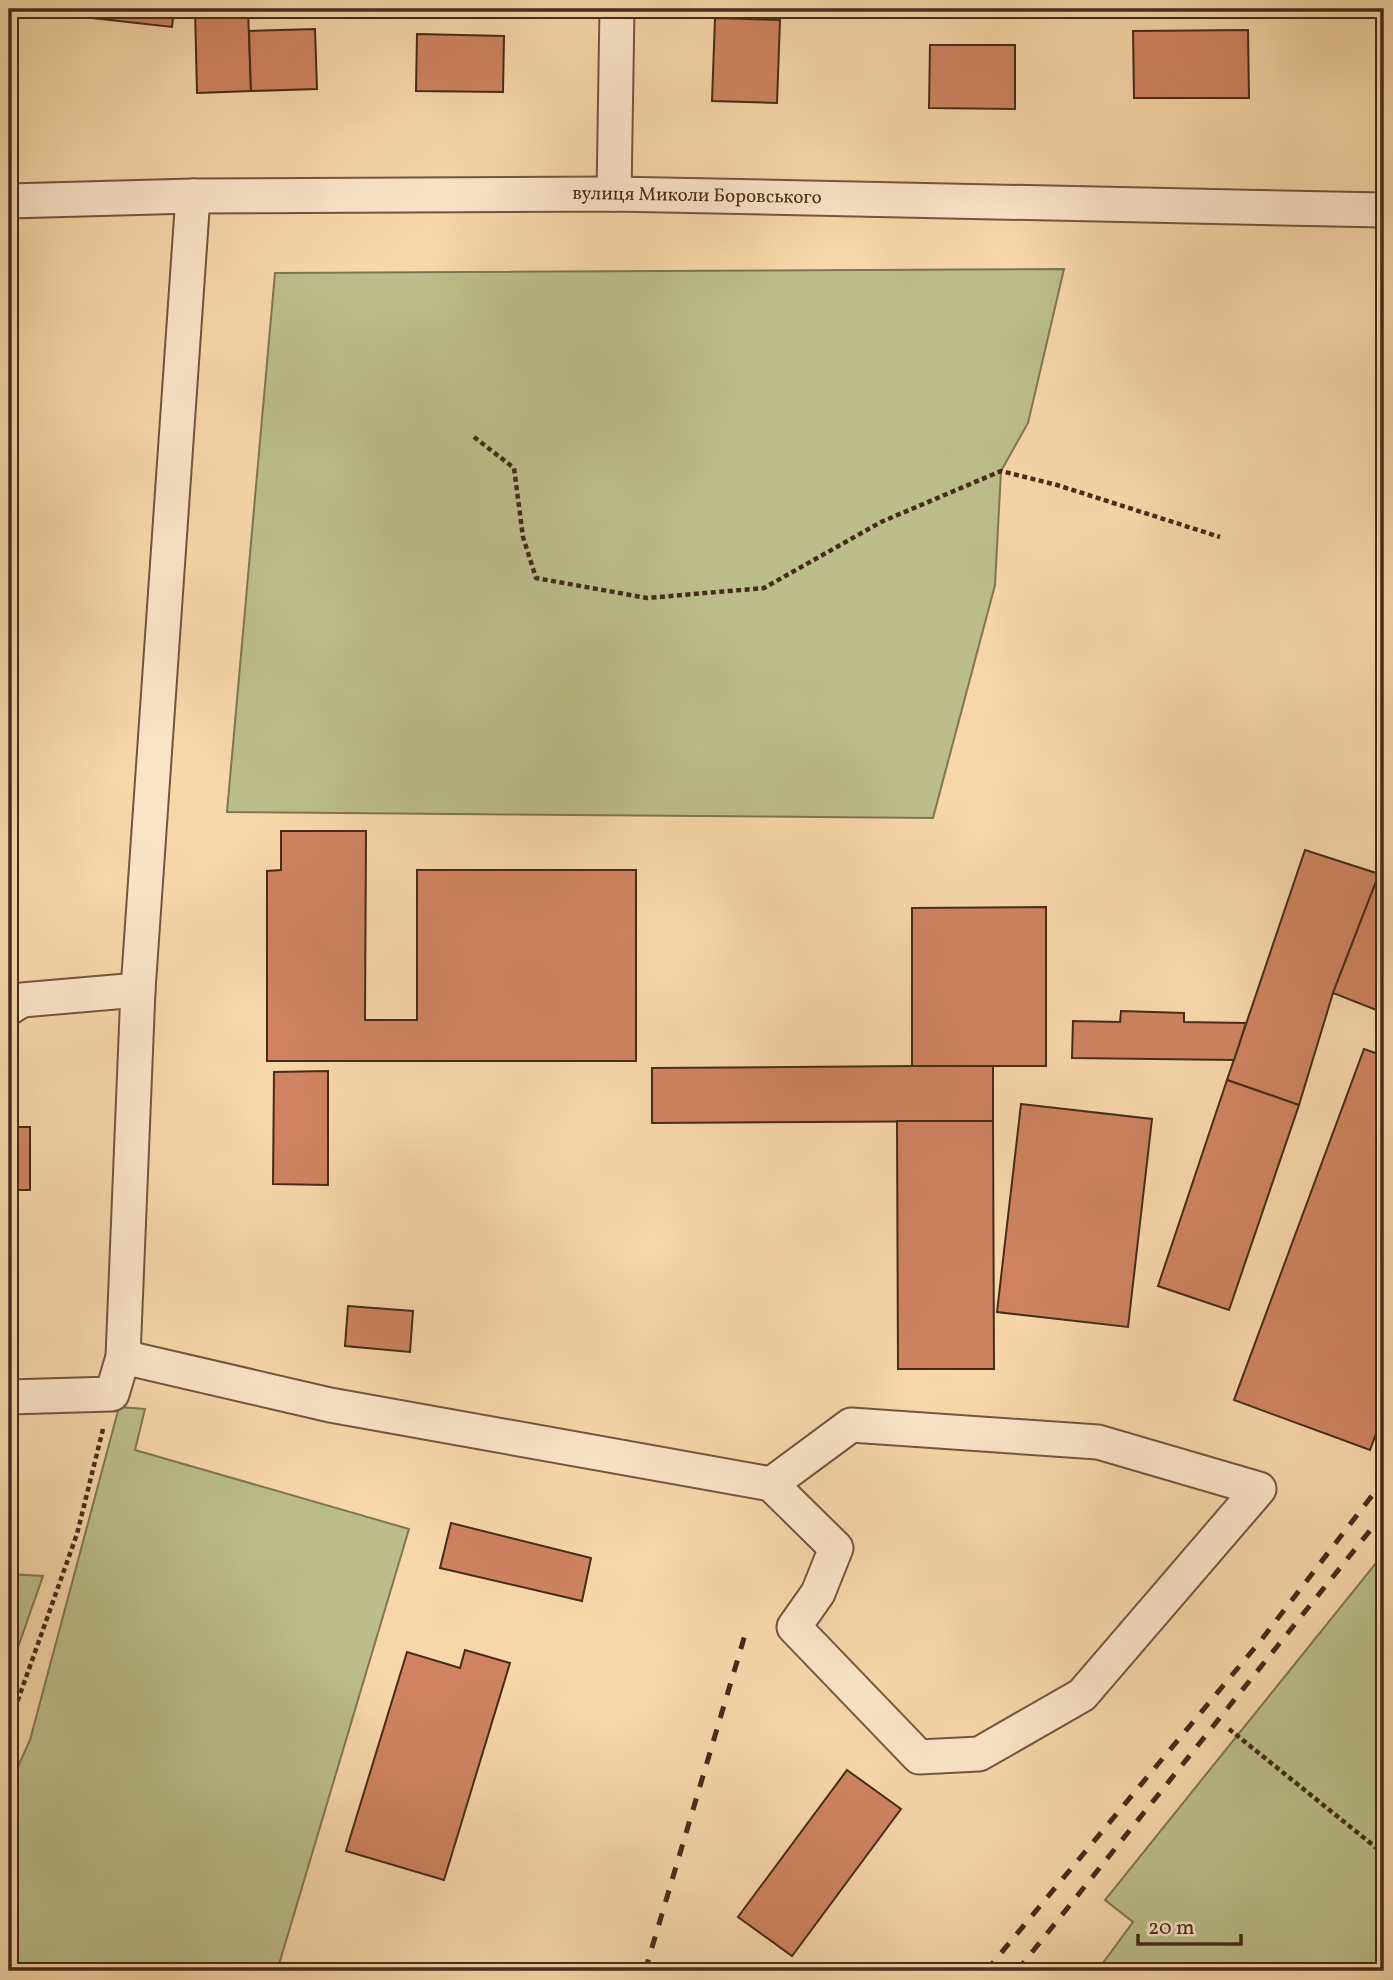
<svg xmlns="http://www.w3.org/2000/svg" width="1393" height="1980" font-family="Vollkorn,serif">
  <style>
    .green { fill: #bbbe8a; stroke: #807552; stroke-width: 2 }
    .building { fill: #cf8360; stroke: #452c19; stroke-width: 2 }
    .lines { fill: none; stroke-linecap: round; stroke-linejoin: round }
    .minor-casing { stroke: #72563d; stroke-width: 37 }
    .path { stroke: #452c19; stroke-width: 4.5; stroke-dasharray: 5 3.5; stroke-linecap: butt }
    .minor { stroke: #fae4c8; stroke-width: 33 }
    .rail { stroke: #452c19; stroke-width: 5; stroke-dasharray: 12 12; stroke-linecap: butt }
    .labels { text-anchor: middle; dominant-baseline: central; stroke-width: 6; stroke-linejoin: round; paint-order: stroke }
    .street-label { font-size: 19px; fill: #452c19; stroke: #fae4c8 }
  </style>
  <rect width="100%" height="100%" fill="#f7d6aa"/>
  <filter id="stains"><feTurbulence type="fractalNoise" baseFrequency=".00286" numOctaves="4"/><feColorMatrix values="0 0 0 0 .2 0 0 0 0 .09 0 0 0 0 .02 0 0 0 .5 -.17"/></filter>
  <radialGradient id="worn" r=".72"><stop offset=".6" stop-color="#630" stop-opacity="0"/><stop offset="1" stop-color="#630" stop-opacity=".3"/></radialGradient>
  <g class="green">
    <polygon points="1064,269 1028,423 1001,471 995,585 933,818 227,812 275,273"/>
    <polygon points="119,1407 145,1409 135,1450 409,1529 277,1971 9,1971 9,1786 30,1740"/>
    <polygon points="1384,1553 1384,1971 1097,1971 1133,1922 1105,1900"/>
    <polygon points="9,1574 43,1576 9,1673"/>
  </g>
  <g class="building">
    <polygon points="67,9 174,9 172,27 66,15"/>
    <polygon points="195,9 248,9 251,91 197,93"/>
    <polygon points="715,18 780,20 777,103 712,101"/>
    <polygon points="315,29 317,89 251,91 249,31"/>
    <polygon points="1248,30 1249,98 1134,98 1133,31"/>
    <polygon points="417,34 504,36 503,92 416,91"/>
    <polygon points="930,45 1015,45 1015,109 929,108"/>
    <polygon points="281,831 366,831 365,1020 417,1020 417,870 636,870 636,1061 267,1061 267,871 281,870"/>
    <polygon points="1305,850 1379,874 1333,993 1299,1105 1227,1080"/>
    <polygon points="1384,861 1384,1013 1333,993"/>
    <polygon points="1046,907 1046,1066 912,1066 912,908"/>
    <polygon points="1121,1011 1184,1013 1184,1022 1246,1023 1234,1060 1072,1058 1073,1021 1120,1022"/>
    <polygon points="1364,1049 1384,1056 1384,1412 1370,1450 1234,1400"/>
    <polygon points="912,1066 993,1066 993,1121 652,1123 652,1068"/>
    <polygon points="328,1071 328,1185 273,1184 274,1072"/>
    <polygon points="1227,1080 1299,1105 1229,1310 1158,1286"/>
    <polygon points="1021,1104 1152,1119 1128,1327 997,1312"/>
    <polygon points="897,1121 993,1121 994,1369 898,1369"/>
    <rect x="9" y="1127" width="21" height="63"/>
    <polygon points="348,1306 413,1311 410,1352 345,1346"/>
    <polygon points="451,1523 591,1558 582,1601 440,1568"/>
    <polygon points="465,1650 510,1663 444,1880 346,1851 407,1652 460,1668"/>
    <polygon points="847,1770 901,1809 792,1956 738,1917"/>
  </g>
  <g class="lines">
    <g class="minor-casing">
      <g id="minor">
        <polyline points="614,194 617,9"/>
        <polyline points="9,201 193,196 614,194 1384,210"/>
        <polyline points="9,1008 22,1000 138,990"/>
        <polyline points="123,1357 330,1405 771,1484 851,1425 1098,1442 1259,1489 1082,1695 979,1754 919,1757 794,1627 818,1593 836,1548 771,1484"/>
        <polyline points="9,1397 112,1394 123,1357 138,990 193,196"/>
      </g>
    </g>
    <g class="path">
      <polyline points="474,437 514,468 523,537 536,578 647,598 764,588 881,522 1001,471 1057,485 1220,537"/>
      <polyline points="9,1725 77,1534 103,1429"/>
      <polyline points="1229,1729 1384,1854"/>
    </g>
    <use href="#minor" class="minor"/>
    <g class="rail">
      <polyline points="645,1971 747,1628"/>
      <polyline points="986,1971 1262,1639 1384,1480"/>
      <polyline points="1017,1971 1384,1513"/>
    </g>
  </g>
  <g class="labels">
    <g class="street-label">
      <text transform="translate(697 196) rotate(1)">вулиця Миколи Боровського</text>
    </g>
  </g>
  <rect width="1393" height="1980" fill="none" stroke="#f7d6aa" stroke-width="35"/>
  <rect x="10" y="10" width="1372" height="1959" fill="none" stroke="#452c19" stroke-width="3.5"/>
  <rect x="18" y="18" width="1358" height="1945" fill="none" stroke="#452c19" stroke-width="2"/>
  <path d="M1138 1934v10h103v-10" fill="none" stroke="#452c19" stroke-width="3.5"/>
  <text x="1148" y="1934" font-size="21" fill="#452c19" stroke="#fae4c8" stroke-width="5" paint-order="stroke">20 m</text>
  <rect width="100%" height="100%" filter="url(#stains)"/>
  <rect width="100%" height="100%" fill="url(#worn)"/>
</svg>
